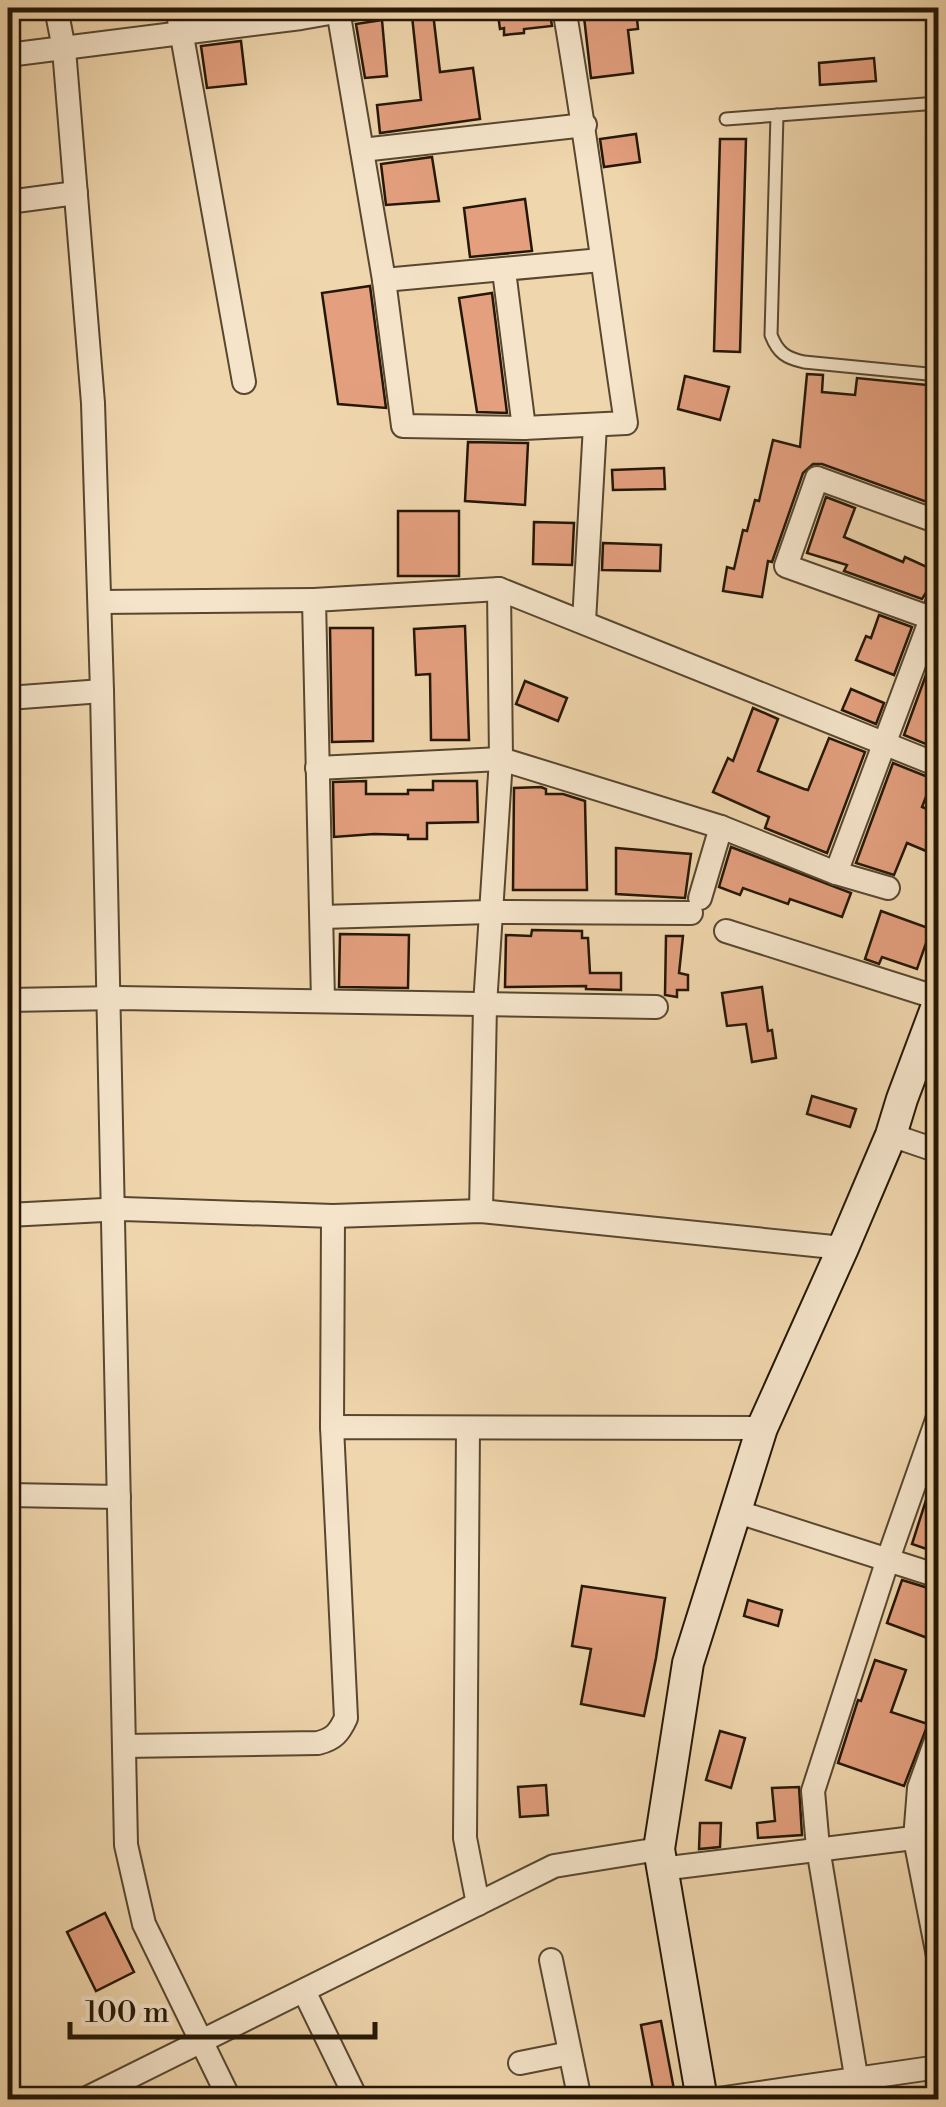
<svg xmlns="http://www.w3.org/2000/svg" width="946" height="2107" font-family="'Libre Bodoni',serif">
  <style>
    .building { fill: #e39f7e; stroke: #241706; stroke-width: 2.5 }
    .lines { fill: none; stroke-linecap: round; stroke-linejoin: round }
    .lane-casing { stroke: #574730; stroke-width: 15 }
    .street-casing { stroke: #574730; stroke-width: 26 }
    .secondary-casing { stroke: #241706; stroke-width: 34 }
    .lane { stroke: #f5e4ca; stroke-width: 11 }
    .street { stroke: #f5e4ca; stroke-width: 22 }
    .secondary { stroke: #f5e4ca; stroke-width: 30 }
  </style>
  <rect width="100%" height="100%" fill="#f0d6ad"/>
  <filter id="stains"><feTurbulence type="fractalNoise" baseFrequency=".002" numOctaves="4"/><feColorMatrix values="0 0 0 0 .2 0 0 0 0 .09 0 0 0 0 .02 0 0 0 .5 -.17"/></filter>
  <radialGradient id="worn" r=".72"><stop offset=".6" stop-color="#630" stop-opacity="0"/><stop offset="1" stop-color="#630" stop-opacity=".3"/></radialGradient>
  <g class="building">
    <polygon points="497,8 549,8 552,26 524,29 524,33 504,35 504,28 500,29"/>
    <polygon points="583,8 636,8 638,29 628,30 633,73 591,78"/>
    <polygon points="433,13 440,72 473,68 480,119 380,133 377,105 421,100 412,16"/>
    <polygon points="382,20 387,76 365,78 356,24"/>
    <polygon points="241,41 246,84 207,88 201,46"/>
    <polygon points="874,58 876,81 820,85 819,63"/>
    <polygon points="636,134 640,162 604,167 600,139"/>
    <polygon points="720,139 746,139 740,352 714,351"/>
    <polygon points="432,157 439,201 386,205 381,164"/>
    <polygon points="525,199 532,251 470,257 464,208"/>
    <polygon points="370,286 386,408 338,404 322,293"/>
    <polygon points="492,293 507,413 477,412 459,298"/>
    <polygon points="807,374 823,375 822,392 855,395 857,378 938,386 932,465 938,467 938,506 822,464 813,464 803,473 772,562 768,561 762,597 723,591 727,567 734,569 743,530 747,531 755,500 759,501 773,440 800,447"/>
    <polygon points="685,376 729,387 720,420 678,409"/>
    <polygon points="468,442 528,443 525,505 465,501"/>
    <polygon points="664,468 665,489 613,490 612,470"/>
    <polygon points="826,497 855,508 844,537 903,562 905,557 938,572 938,585 929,588 922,599 844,571 847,565 807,553"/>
    <rect x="398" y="511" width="61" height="65"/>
    <polygon points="534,522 574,523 572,565 533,564"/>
    <polygon points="603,543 661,545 660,571 602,570"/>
    <polygon points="879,615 912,627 894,675 856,660 866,636 871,638"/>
    <polygon points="465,626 469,740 431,740 430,674 416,675 414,629"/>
    <polygon points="330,628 373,628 373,741 332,742"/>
    <polygon points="938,642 938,749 904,735"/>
    <polygon points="525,681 567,698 558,721 516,704"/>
    <polygon points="851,689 884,703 876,724 842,710"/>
    <polygon points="753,708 778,719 758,771 804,789 808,790 829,738 865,752 827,853 765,828 769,817 713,792 728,758 733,761"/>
    <polygon points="893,763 933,779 922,807 938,813 938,856 907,843 894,875 856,863"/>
    <polygon points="366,781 366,794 408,794 408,790 433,790 433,781 477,781 478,822 427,823 427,839 408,839 408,835 374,834 334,837 333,782"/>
    <polygon points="541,787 546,789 546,794 563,794 585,801 587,890 513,890 514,788"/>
    <polygon points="731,847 851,893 842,917 790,899 788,904 743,888 740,895 719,887"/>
    <polygon points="616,848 691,854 685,898 616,894"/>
    <polygon points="881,911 931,929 917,969 882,957 879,964 865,959"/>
    <polygon points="532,930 582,931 582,938 588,938 590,973 621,973 621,990 586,989 586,986 505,987 506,935 531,936"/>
    <polygon points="340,934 409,935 408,988 339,987"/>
    <polygon points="666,936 683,936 679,973 688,975 688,990 677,990 677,997 665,995"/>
    <polygon points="762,987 768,1031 772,1030 776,1058 752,1062 746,1024 727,1026 722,993"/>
    <polygon points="812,1096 856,1109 850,1127 807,1114"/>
    <polygon points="935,1472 938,1473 938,1553 912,1544"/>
    <polygon points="902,1580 938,1591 938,1624 933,1640 887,1623"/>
    <polygon points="582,1586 665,1598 656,1658 644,1716 581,1704 591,1649 572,1646"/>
    <polygon points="748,1600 782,1610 778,1626 744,1616"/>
    <polygon points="875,1660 906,1670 891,1712 928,1724 904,1786 838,1763 858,1700 861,1701"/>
    <polygon points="720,1731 745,1738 731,1788 706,1780"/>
    <polygon points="546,1785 548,1815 520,1817 518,1787"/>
    <polygon points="799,1787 802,1835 758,1838 757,1823 775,1821 772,1788"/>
    <polygon points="700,1823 721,1823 720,1847 699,1849"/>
    <polygon points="105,1913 134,1972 96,1991 67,1932"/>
    <polygon points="661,2021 676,2100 655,2100 641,2025"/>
  </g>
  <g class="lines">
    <g class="lane-casing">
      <g id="lane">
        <path d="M777,115l-6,220c7,18 15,23 33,27l134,13"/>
        <polyline points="726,119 938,103"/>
      </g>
    </g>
    <g class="street-casing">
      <g id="street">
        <polyline points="56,8 64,49 93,403 102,691 126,1845 144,1924 230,2100"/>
        <polyline points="177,8 244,382"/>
        <path d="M338,10l46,270 19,146 121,2 102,-5c-21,-138 -38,-277 -62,-415"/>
        <polyline points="8,55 301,18 358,8"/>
        <polyline points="362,150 585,125"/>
        <polyline points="8,202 76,193"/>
        <polyline points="504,271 524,428"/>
        <polyline points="384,280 601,260"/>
        <polyline points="100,602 314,600"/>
        <polyline points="931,618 786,566 817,478 938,522"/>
        <polyline points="584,622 595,425"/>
        <polyline points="8,698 102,691"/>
        <polyline points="317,768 501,759 721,827 836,873 888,888"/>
        <polyline points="836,873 938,600"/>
        <polyline points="700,898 721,827"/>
        <polyline points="322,917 490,912 691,913"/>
        <polyline points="726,931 938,998"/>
        <polyline points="8,1000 118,998 656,1007"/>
        <polyline points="323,1001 314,600 499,589 938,765"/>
        <polyline points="891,1135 938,1151"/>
        <polyline points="481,1211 485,1005 501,759 499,589"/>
        <polyline points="8,1215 123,1209 333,1216 481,1211 843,1248"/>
        <polyline points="332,1427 333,1216"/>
        <polyline points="468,1428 465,1838 478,1904"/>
        <polyline points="8,1495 119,1497"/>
        <polyline points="735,1511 938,1576"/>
        <polyline points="938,1735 919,1788 915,1839 938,1956"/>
        <path d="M124,1746l194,-3c16,-4 21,-10 28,-25l-14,-291 430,1"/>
        <polyline points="661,1869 938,1835"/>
        <polyline points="551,1960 580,2100"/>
        <polyline points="304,1991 357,2100"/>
        <polyline points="520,2063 570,2053"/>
        <polyline points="83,2100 554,1866 659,1849"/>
        <polyline points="711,2100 938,2067"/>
        <polyline points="860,2100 818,1848 813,1791 888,1559 938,1417"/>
      </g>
    </g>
    <g class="secondary-casing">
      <polyline id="secondary" points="702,2100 659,1849 688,1663 762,1428 843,1248 891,1135 902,1099 938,1003"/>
    </g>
    <use href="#lane" class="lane"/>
    <use href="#street" class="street"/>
    <use href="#secondary" class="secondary"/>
  </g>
  <rect width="946" height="2107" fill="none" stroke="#f0d6ad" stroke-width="40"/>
  <rect x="10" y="10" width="926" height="2087" fill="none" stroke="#241706" stroke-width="5"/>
  <rect x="20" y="20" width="906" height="2067" fill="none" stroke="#241706" stroke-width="2.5"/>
  <path d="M70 2022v15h305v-15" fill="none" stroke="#241706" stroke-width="5"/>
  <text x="85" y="2022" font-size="30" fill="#241706" stroke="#f5e4ca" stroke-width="8" paint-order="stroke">100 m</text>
  <rect width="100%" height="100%" filter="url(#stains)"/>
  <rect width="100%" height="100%" fill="url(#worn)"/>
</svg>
